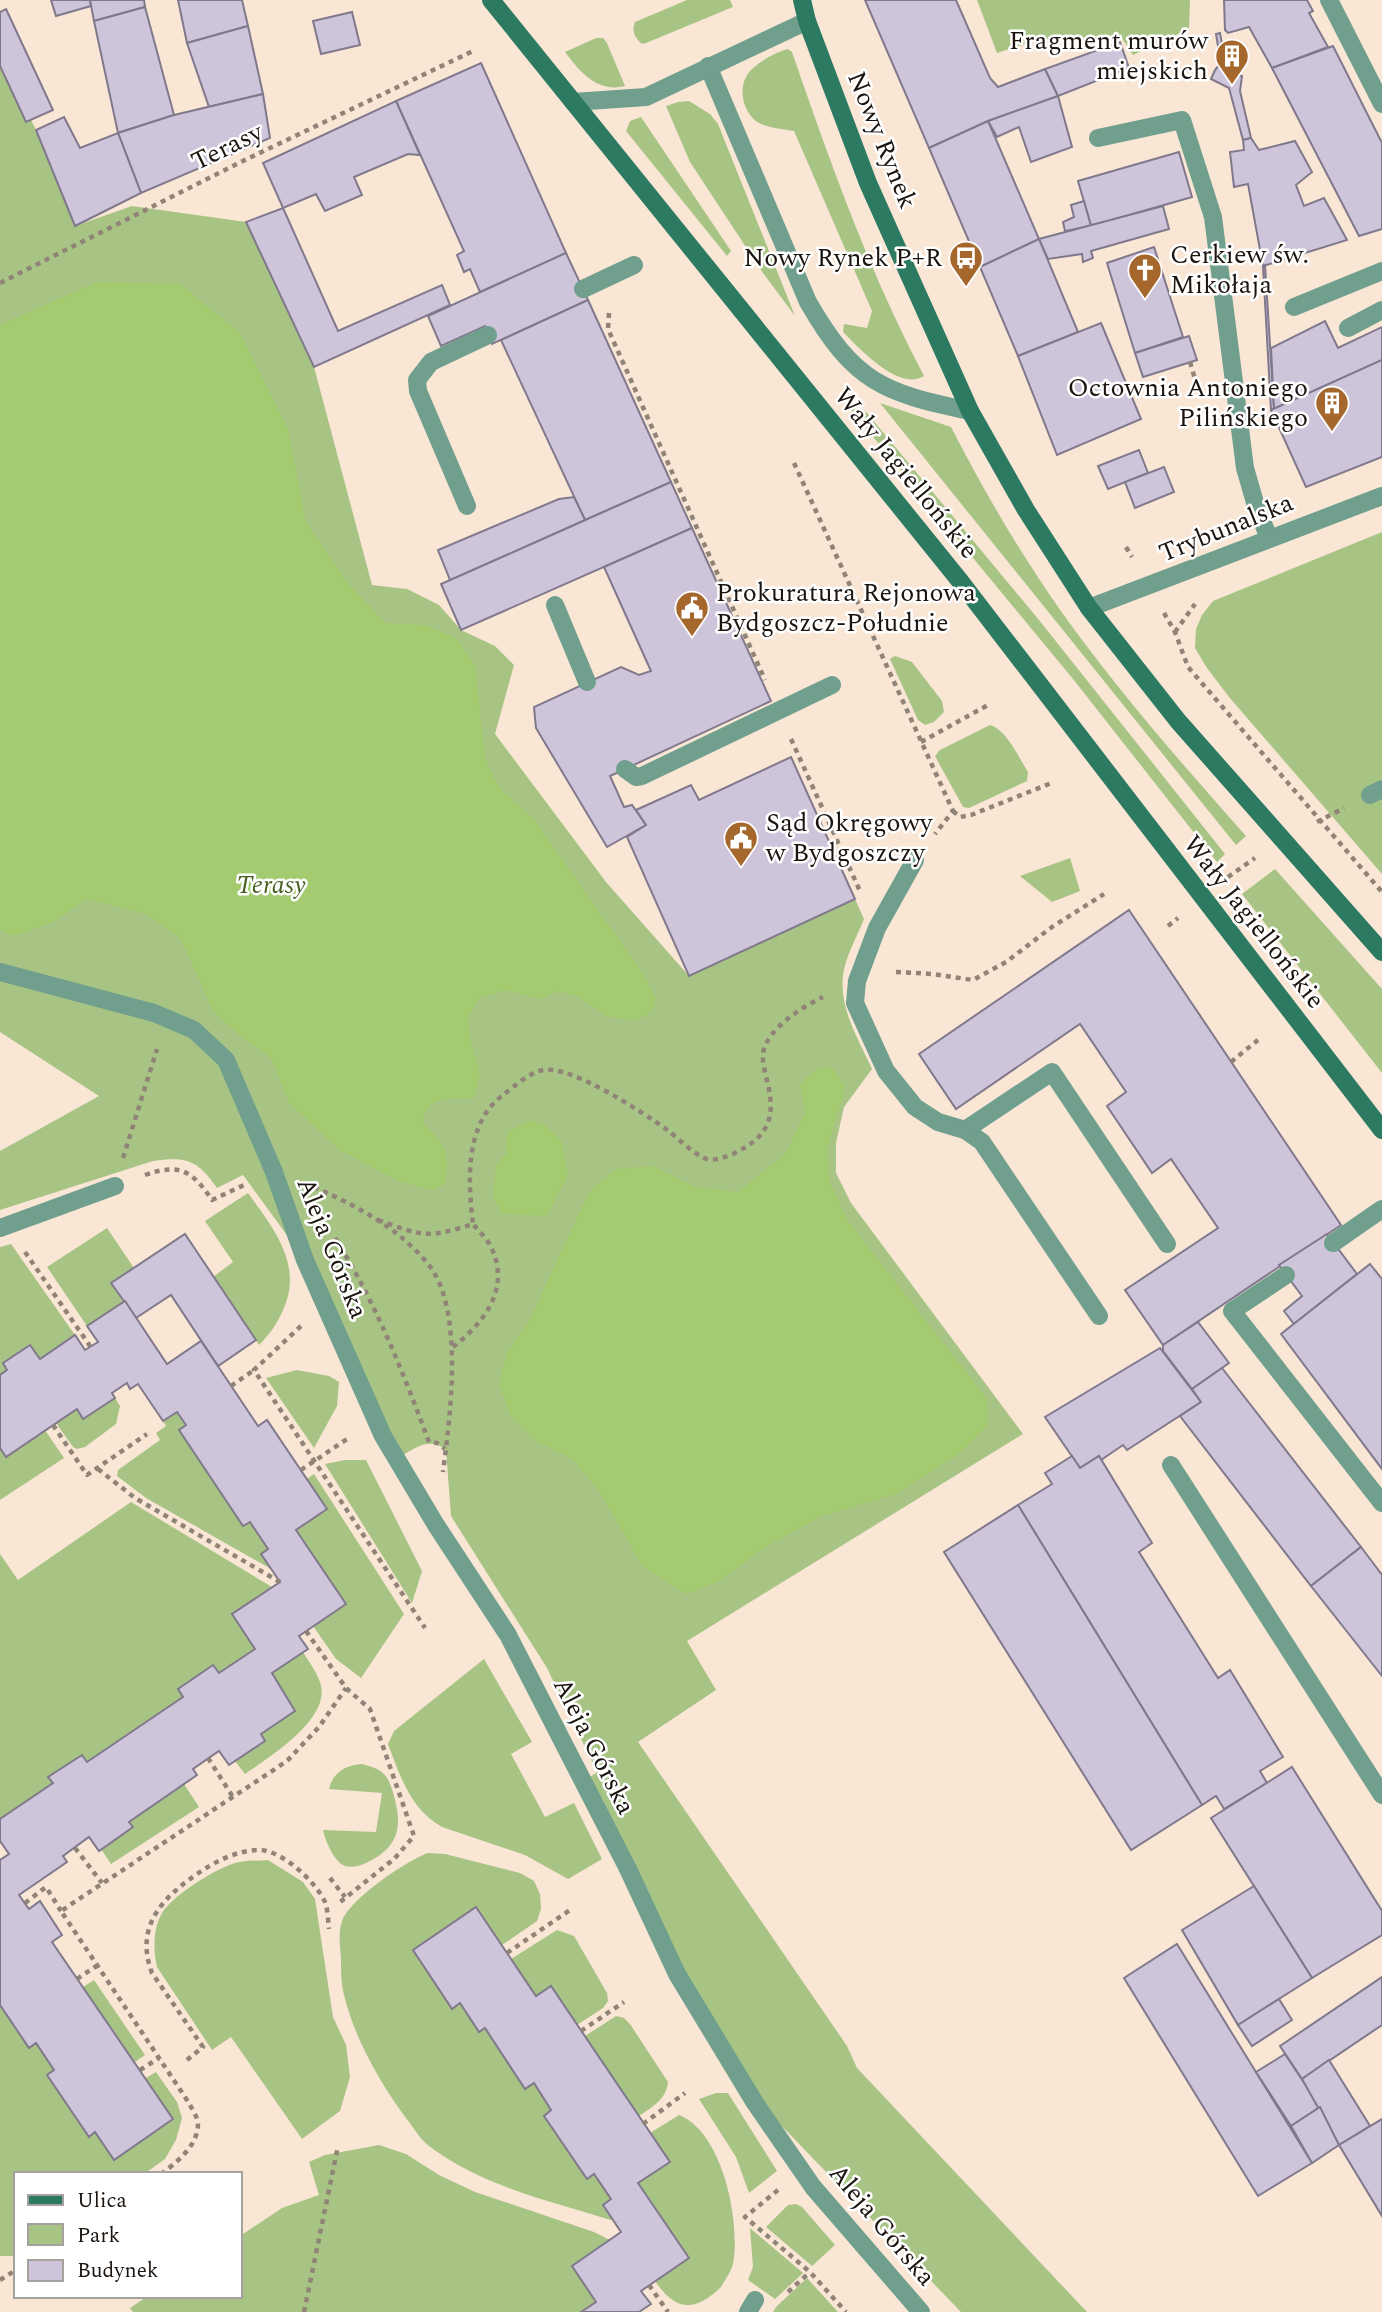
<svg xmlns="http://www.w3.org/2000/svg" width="1382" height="2312" font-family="Spectral,serif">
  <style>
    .green { fill: #a8c484 }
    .forest { fill: #a5cb70 }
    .building { fill: #cec5db; stroke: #80798c; stroke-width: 2 }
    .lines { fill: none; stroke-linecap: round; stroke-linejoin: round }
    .path { stroke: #908377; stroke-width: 4.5; stroke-dasharray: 5 5; stroke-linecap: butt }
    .service { stroke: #709f8d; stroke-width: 18 }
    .pedestrian { stroke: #709f8d; stroke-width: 18 }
    .minor { stroke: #709f8d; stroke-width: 18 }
    .secondary { stroke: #2c7a61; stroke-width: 18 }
    .labels { text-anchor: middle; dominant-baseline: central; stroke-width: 5; stroke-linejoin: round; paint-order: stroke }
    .poi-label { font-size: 26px; fill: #1b140f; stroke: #fff; text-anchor: end }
    .street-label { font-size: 26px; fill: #1b140f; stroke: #fff }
    .park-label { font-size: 26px; font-style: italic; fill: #486122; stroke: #fff }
  </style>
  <rect width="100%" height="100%" fill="#f9e6d5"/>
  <g class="green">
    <path d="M687,0h43l3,7 -87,36 -4,1c-7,-6 -11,-13 -7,-22z"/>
    <polygon points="977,0 1190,0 1189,29 1133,55 1120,35 1035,41 997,53"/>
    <path d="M596,38h7l4,5 18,43c-28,7 -45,-14 -60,-34z"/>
    <path d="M788,49l4,3c38,110 77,220 132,324 -25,16 -65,-28 -81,-44l1,-8 23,4 5,-17 -78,-180c-10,-2 -23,-3 -33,-7 -18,-8 -25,-37 -11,-53 7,-8 27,-20 38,-22z"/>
    <path d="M0,56l36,74 39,96 57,-20 114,16 68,145 58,218 35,4 32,16 22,25 34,16 19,19 -19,69 111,148 83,94 166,-77 9,20c-7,18 -19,38 -21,57 -4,33 16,64 29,93l-28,38 -8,36v30l15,30 172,231 -336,207 29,49 -78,52 209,304 10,22 230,244h-126l-184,-191 -22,-18 -172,-321 14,-10 -50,-104 -96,-152 -5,-66c-18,-14 -31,-1 -48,8l-93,-198 -62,-85 -26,13c-19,-28 -31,-32 -64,-27l-153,49v-59l99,-55 -99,-64z"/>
    <polygon points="689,101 710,114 718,124 795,316 763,273 690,162 666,106 678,102"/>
    <polygon points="641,117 731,251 727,256 626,131 630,121"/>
    <polygon points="841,398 867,413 1039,620 1225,854 1217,862 1073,679"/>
    <path d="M880,403l71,24c33,64 70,128 112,187 56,78 119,150 183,222l-10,9z"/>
    <polygon points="1382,532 1382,874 1229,697 1207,668 1195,648 1196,629 1202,615 1213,601"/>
    <polygon points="895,656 912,662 942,701 944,712 934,722 925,725 918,720 890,659"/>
    <path d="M990,725c16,4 29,33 38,47l-1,9 -58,27 -6,-1 -28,-51 5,-6z"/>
    <polygon points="1070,858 1080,891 1052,902 1020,876"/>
    <polygon points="1275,869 1382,989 1382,1073 1242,894"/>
    <path d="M248,1193c25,35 56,72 35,117 -6,14 -13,24 -24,35l-46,-68 20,-15 -28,-41z"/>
    <polygon points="107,1228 134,1268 112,1283 123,1302 87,1326 47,1267"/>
    <polygon points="11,1244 75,1335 40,1359 30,1345 3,1363 7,1370 0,1375 0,1247"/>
    <polygon points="297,1370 329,1376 339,1382 337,1406 314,1448 266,1378"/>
    <polygon points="115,1398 120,1406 116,1424 85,1447 77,1449 73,1447 56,1423 77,1409 84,1419"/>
    <polygon points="177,1412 186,1425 179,1430 243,1526 250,1522 268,1549 261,1554 271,1569 146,1498 117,1476 118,1470 160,1440 156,1433 166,1426 163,1421"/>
    <polygon points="45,1430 64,1458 0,1500 0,1448 6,1456"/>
    <polygon points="345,1460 366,1460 422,1571 412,1603 325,1464"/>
    <polygon points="314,1474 404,1614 361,1678 336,1659 313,1626 346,1604 296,1530 327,1509 307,1479"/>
    <polygon points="131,1502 272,1587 255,1649 219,1673 213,1665 179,1689 183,1697 87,1762 81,1755 48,1777 53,1783 0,1819 0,1554 18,1580"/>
    <path d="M303,1652c6,10 16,23 18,34 8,34 -53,72 -76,88l-10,-13 30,-20 -4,-7 11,-61z"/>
    <path d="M484,1659l48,83 -21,12 34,63 29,-14 28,56 -34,20 -43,-24 -83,-28c-31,-17 -42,-51 -54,-83l6,-13z"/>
    <path d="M362,1764c22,6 26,10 32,32 9,32 4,52 -28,67 -6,3 -15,5 -21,3 -11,-4 -20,-26 -22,-36l53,2 6,-39 -53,-4c4,-17 17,-24 33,-25z"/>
    <polygon points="184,1784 199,1807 111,1864 101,1849 133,1827 129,1822"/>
    <path d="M428,1853l17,1 75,19 14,8 6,13 1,15 -4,12 -35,24 -26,-38 -63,43 39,58 8,-5 19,28 6,-3 40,61 9,-6 17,27 -7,6 43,62 7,-4 17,25 -8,6 11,16c-63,-20 -131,-34 -185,-75 -8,-6 -14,-16 -20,-24 -28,-37 -54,-82 -65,-127 -3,-12 -3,-25 -3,-37 -1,-11 -3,-26 1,-37 8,-22 64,-60 86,-68z"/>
    <path d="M268,1860l35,22 12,17 18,118 13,28 4,32 -10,34 -38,28 -71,-102 -19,13 -55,-83c-4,-17 -4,-39 5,-54 11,-18 58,-48 78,-51 9,-2 19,-1 28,-2z"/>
    <polygon points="557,1930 574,1936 607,1993 608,2001 603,2008 577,2025 536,1996 511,1959"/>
    <polygon points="94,1980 145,2055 135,2062 83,1987"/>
    <polygon points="0,2005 29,2048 36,2043 54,2070 47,2076 88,2136 95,2132 114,2160 173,2120 146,2078 156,2072 177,2102 182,2118 176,2140 165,2159 144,2174 16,2174 16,2256 0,2256"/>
    <path d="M616,2016l8,2 6,6 38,58c-2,18 -16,25 -29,34l-54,-80z"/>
    <polygon points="716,2093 728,2093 777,2171 749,2193 736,2157 699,2099"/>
    <path d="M679,2115c43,17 60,101 55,143 -1,11 -7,19 -13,29 -26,25 -45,25 -66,-6l34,-24 -51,-74 12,-50z"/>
    <polygon points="379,2145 406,2154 439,2175 475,2192 594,2232 610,2240 572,2266 596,2302 581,2312 133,2312 130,2308 148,2296 240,2296 240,2236 282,2208 319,2195 309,2162 325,2155"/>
    <polygon points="796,2204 802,2207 835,2245 812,2266 766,2227 788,2205"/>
    <polygon points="750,2228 803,2273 775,2299 748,2280 753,2267"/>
    <polygon points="807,2278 838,2312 773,2312 776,2307"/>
  </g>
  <g class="forest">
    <path d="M97,282l83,2 60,49 48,96 18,94 42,60 37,40 39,2 32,13 19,27 10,93 13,28 37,35 106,150 15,27 -3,11 -6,7 -14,4 -26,-4 -28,-19 -20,-6 -19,8 -35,-9 -26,8 -11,20 3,25 9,30 -6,25c-21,0 -50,-3 -51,25 23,23 27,28 22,61l-13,6 -34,-9 -58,-31 -51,-47 -18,-45 -33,-24 -25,-23 -32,-72 -35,-25 -59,-15 -34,23 -39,14 -14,-6v-605z"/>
    <polygon points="818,1068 833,1068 845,1088 827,1149 829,1180 848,1221 987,1399 988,1425 959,1454 896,1494 822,1516 768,1545 719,1581 687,1594 643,1567 598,1489 571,1458 536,1441 511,1416 499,1385 507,1353 529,1321 589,1192 616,1169 653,1166 695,1187 738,1192 786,1153 805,1113 800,1084"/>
    <polygon points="529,1120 543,1124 561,1140 568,1175 547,1216 502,1214 493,1196 496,1165 506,1154 507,1132"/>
  </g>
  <g class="building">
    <polygon points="51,0 90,0 91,6 56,16"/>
    <polygon points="90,0 144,0 145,7 94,21"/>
    <polygon points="178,0 242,0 248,26 187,43"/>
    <polygon points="865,0 956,0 990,78 998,87 1045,69 1058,96 988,121 929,148"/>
    <polygon points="1224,0 1307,0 1313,11 1309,13 1328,47 1272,68 1249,27 1228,33 1225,30"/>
    <polygon points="145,7 174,115 118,133 94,21"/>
    <polygon points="6,9 53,110 26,122 0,66 0,12"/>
    <polygon points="352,12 360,45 321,54 313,21"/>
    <polygon points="248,26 263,94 209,107 187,43"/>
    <polygon points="1220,33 1227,73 1242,76 1240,91 1251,138 1243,140 1229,88 1211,79 1215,70 1221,63 1216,34"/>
    <polygon points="1120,42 1129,68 1058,96 1045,69"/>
    <polygon points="1333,46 1382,143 1382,229 1359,236 1272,68"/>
    <polygon points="481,63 566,253 480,292 470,269 464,272 457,255 464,251 396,101"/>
    <polygon points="263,94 270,138 141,193 118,133 174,115"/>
    <polygon points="1058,96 1072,147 1031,162 1019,127 997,137 988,121"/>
    <polygon points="396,101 420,155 408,154 354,177 362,195 325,211 316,194 283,208 263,163"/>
    <polygon points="64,117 80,148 118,133 141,193 75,226 36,130"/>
    <polygon points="988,121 1039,239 980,267 929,148"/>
    <polygon points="1251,138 1259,150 1295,141 1312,172 1296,185 1304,206 1324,198 1347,240 1263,266 1248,184 1234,187 1230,152 1244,150 1243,140"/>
    <polygon points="1179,152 1192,197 1091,226 1078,181"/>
    <polygon points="1084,201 1091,226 1065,231 1063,222 1074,217 1071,205"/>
    <polygon points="1163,206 1169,229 1091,251 1093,258 1083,262 1082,254 1048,259 1039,239"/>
    <polygon points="283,208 338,331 442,285 450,305 314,367 246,222"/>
    <polygon points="1039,239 1078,332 1018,356 980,267"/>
    <polygon points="1154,247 1183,337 1135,353 1107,263"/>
    <polygon points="566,253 588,300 492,344 485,326 441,346 428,316"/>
    <polygon points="1265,265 1274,409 1271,410 1263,266"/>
    <polygon points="588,300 671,482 585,520 501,340"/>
    <polygon points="1325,321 1338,348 1382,327 1382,360 1274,409 1271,348"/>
    <polygon points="1101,323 1141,419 1057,455 1018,356"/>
    <polygon points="1189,336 1197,360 1143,377 1135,353"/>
    <polygon points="1382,360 1382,457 1306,487 1271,410"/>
    <polygon points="1139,450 1148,473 1108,489 1098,466"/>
    <polygon points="1164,467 1174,492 1135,508 1125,482"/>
    <polygon points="671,482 692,528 461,630 441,584"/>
    <polygon points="574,497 585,520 450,580 438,550 559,499"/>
    <polygon points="692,528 771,701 610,776 624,807 632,805 646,825 607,847 536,728 534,707 621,667 639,675 651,671 604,567"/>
    <polygon points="791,757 855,899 689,976 627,837 646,825 636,810 691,785 699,800"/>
    <polygon points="1129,910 1341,1225 1163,1345 1125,1290 1218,1228 1171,1159 1152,1173 1107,1106 1126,1092 1080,1024 956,1109 919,1054"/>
    <polygon points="185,1234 256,1340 218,1366 171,1295 136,1318 111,1283"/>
    <polygon points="1327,1234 1357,1274 1294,1324 1284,1311 1302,1296 1279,1265"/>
    <polygon points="1370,1264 1382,1279 1382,1469 1281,1334"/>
    <polygon points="125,1301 167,1364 201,1341 258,1426 267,1420 327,1509 296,1530 346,1604 299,1636 308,1649 272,1673 295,1711 261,1734 265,1741 229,1765 219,1751 193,1769 197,1775 129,1822 133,1827 99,1851 89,1837 63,1856 67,1862 19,1895 29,1909 40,1901 62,1935 52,1942 173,2119 114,2160 95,2132 89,2137 47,2075 54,2070 36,2043 29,2048 0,2005 0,1860 9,1854 0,1841 0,1819 53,1783 48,1777 82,1755 87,1762 183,1697 178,1689 213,1665 219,1673 255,1649 232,1614 280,1582 261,1554 268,1549 250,1522 243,1526 179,1430 186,1425 177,1412 163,1421 138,1384 130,1389 127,1383 112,1393 115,1398 83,1419 77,1409 6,1457 0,1448 0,1375 7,1370 3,1363 30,1345 40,1359 75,1335 85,1350 98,1342 87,1326"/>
    <polygon points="1198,1322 1229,1363 1192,1389 1163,1351 1163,1345"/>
    <polygon points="1160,1348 1201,1402 1127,1450 1123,1445 1101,1460 1099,1456 1080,1468 1045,1417"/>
    <polygon points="1222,1368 1361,1547 1311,1586 1180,1416 1201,1402 1192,1389"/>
    <polygon points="1072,1456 1080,1468 1099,1456 1152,1543 1139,1552 1218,1678 1230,1670 1283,1757 1260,1771 1267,1783 1224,1809 1216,1796 1202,1805 1018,1505 1052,1484 1045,1473"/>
    <polygon points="1018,1505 1202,1805 1131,1850 944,1552"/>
    <polygon points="1361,1547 1382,1575 1382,1676 1311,1586"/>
    <polygon points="1292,1767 1382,1911 1382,1935 1312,1978 1211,1818"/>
    <polygon points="1254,1886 1312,1978 1238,2025 1182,1930"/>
    <polygon points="476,1907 536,1996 551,1986 670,2162 638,2183 689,2258 641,2291 651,2304 639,2312 581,2312 596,2302 572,2266 621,2232 603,2205 611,2199 594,2174 587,2179 544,2116 551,2110 534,2083 525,2089 485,2028 479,2032 460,2003 452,2009 413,1950"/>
    <polygon points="1177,1944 1312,2163 1258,2196 1124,1978"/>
    <polygon points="1382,1977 1382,2025 1302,2079 1280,2046"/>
    <polygon points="1279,1999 1292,2020 1252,2046 1238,2025"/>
    <polygon points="1285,2054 1320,2107 1291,2126 1256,2072"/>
    <polygon points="1329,2060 1370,2126 1339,2145 1302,2079"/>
    <polygon points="1320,2107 1339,2145 1312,2163 1291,2126"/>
    <polygon points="1382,2119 1382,2216 1339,2145"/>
  </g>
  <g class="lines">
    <g class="path">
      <polyline points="0,283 247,159 473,51"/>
      <polyline points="609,313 608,329 765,680"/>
      <polyline points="1190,362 1200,396"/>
      <polyline points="794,463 953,811 935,834"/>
      <polyline points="1126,547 1132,557"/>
      <polyline points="1164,613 1175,632 1188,667 1382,892"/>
      <polyline points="1175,632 1195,604"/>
      <polyline points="791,739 860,891"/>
      <polyline points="921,742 988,705"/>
      <polyline points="953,811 960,817 971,815 1054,782"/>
      <polyline points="1317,822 1344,808"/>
      <polyline points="1228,877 1255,858"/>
      <polyline points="1168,926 1178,918"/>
      <polyline points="896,972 933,974 973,980 1006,962 1052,927 1104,894"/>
      <polyline points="1231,1062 1258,1040"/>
      <polyline points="123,1158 157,1049"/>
      <path d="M145,1175c34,-12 47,-5 67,25l32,-15"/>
      <path d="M314,1187c41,18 85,41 114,77 37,45 22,153 15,208"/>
      <path d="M378,1220c45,16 48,19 95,4 -5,-42 -9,-100 30,-129 11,-8 25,-22 40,-25 28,-5 99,42 123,59 12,9 25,23 38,29 9,4 22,-1 31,-5 32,-16 41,-34 33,-68 -2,-10 -6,-21 -5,-32 4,-24 39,-46 60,-56"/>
      <path d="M335,1238c40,63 68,134 94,204l8,1 8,6"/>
      <polyline points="25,1252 90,1346"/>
      <polyline points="301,1326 254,1370 425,1628"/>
      <path d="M453,1347c32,-25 59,-60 37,-102 -4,-7 -11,-14 -17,-21"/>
      <polyline points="231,1386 254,1370"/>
      <polyline points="53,1425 87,1475 147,1434"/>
      <polyline points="98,1469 135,1498 280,1582"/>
      <polyline points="301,1470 350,1437"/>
      <polyline points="306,1631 346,1688 370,1709 414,1836 394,1859 339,1903"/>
      <polyline points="208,1758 233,1797"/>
      <polyline points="75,1848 102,1883"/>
      <polyline points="330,1878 345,1897"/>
      <polyline points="25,1903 46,1887 61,1911"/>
      <polyline points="507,1953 570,1910"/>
      <polyline points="77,1979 98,1965"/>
      <polyline points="581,2031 624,2002"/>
      <path d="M187,2060l16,-13 -51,-74c-18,-47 11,-76 48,-101 18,-12 38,-22 60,-22 23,1 56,32 65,52 3,8 3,19 4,27"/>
      <polyline points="140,2070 159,2058"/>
      <polyline points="643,2124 685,2093"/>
      <path d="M161,2174c15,-11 37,-28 37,-50 0,-6 -6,-15 -9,-21l-128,-192 226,-150 32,-34 27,-39"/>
      <polyline points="778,2190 745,2217 810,2272 846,2312"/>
      <polyline points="0,2280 16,2270"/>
      <polyline points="649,2285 668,2312"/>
      <polyline points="788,2292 810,2272"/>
      <polyline points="304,2312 338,2146"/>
    </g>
    <g class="service">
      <path d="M708,66l100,236c46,80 75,91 162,109"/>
      <polyline points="1098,138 1182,120 1213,217 1245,468 1256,506 1269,538"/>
      <polyline points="583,289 634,265"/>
      <polyline points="1294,307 1382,271"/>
      <polyline points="1348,328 1382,310"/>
      <polyline points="467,506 418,391 417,380 431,362 488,335"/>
      <polyline points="555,605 587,682"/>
      <polyline points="625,769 636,777 642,776 832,685"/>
      <polyline points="915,860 877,928 857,981 855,1003 886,1071 915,1107 938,1122 965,1130 982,1142 1099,1316"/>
      <polyline points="965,1130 1052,1072 1167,1244"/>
      <polyline points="1333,1243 1382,1209"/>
      <polyline points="1286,1275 1232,1311 1382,1503"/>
      <polyline points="1171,1465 1382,1795"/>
    </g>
    <g class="pedestrian">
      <polyline points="1370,795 1382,789"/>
      <polyline points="0,972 154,1013 194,1030 226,1060 274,1172"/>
    </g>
    <g class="minor">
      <polyline points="1329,0 1382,104"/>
      <polyline points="573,102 646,97 807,21"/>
      <polyline points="1089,608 1382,496"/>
      <polyline points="274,1172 305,1260 383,1436 436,1525 508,1635 628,1869 677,1974 755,2103 813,2187 921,2312"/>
      <polyline points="0,1228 115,1186"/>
      <polyline points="748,2312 755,2300"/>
    </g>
    <g class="secondary">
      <polyline points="491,0 960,581 1382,1130"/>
      <polyline points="802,0 807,21 868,183 970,411 1026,510 1089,608 1178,721 1382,952"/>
    </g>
  </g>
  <defs>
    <g id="building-pin" transform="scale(1.75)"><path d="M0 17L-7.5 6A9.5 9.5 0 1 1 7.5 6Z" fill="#a5672c" stroke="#fff"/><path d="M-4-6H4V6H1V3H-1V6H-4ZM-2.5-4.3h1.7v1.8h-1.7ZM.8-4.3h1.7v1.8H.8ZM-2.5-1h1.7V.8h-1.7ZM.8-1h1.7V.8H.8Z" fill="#fff"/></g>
    <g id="bus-pin" transform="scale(1.75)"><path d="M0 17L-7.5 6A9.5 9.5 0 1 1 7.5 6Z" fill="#a5672c" stroke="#fff"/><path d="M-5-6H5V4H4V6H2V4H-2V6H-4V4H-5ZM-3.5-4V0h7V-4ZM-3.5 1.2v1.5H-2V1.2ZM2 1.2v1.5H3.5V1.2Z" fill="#fff"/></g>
    <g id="church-pin" transform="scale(1.75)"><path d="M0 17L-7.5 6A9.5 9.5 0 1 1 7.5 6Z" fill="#a5672c" stroke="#fff"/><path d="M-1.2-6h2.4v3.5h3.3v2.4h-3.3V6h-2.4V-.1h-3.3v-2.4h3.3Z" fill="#fff"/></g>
    <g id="civic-pin" transform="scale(1.75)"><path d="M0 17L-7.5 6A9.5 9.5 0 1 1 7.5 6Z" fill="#a5672c" stroke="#fff"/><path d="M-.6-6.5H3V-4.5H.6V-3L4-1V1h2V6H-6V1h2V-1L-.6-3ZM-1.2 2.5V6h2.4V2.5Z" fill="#fff"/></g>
  </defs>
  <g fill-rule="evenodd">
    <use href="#building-pin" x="1232" y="56"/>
    <use href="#bus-pin" x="966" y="258"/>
    <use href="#church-pin" x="1145" y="270"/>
    <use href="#building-pin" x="1332" y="403"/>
    <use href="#civic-pin" x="692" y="608"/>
    <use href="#civic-pin" x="741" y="838"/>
  </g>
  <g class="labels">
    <g class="poi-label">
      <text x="1208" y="41">Fragment murów<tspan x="1208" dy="30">miejskich</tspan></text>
      <text x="1170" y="255" text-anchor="start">Cerkiew św.<tspan x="1170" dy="30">Mikołaja</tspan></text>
      <text x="942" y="258">Nowy Rynek P+R</text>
      <text x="1308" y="388">Octownia Antoniego<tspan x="1308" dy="30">Pilińskiego</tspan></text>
      <text x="716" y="593" text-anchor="start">Prokuratura Rejonowa<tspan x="716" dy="30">Bydgoszcz-Południe</tspan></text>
      <text x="766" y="823" text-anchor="start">Sąd Okręgowy<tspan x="766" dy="30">w Bydgoszczy</tspan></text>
    </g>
    <g class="street-label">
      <text transform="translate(882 140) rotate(68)">Nowy Rynek</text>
      <text transform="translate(227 147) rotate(-26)">Terasy</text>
      <text transform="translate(906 473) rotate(51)">Wały Jagiellońskie</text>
      <text transform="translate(1226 528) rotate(-22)">Trybunalska</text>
      <text transform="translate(1254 922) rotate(52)">Wały Jagiellońskie</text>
      <text transform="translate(332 1248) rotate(68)">Aleja Górska</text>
      <text transform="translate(594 1746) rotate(63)">Aleja Górska</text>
      <text transform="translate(882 2225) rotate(50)">Aleja Górska</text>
    </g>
    <g class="park-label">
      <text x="271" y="885">Terasy</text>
    </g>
  </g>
  <rect x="14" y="2172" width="228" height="126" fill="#ffffff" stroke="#a4a19f" stroke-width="2"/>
  <rect x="28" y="2195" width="35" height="10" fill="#2c7a61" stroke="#a4a19f" stroke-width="2"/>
  <text x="77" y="2207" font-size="21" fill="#1b140f">Ulica</text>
  <rect x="28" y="2224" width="35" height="21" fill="#a8c484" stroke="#a4a19f" stroke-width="2"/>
  <text x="77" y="2242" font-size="21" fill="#1b140f">Park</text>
  <rect x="28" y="2260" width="35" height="21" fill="#cec5db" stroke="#a4a19f" stroke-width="2"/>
  <text x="77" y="2277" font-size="21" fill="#1b140f">Budynek</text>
</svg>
